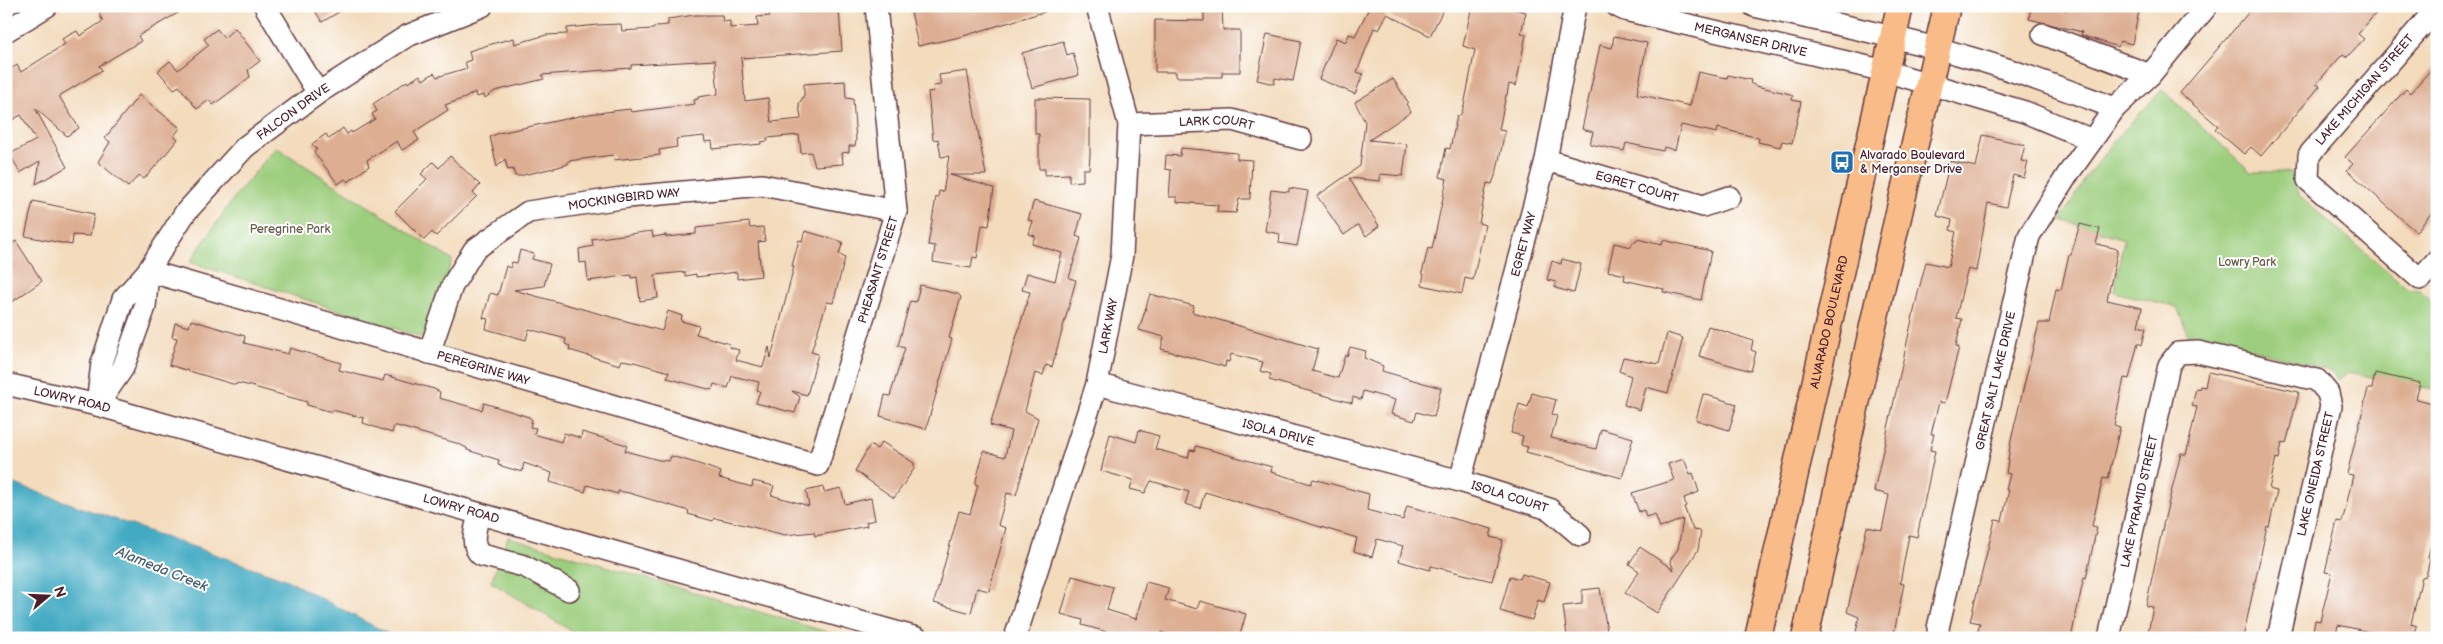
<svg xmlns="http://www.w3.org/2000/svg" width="2443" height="644" font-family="'Balsamiq Sans',sans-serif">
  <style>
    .green { fill: #9cce7d; stroke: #737654 }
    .water { fill: #43abc3; stroke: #466577 }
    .building { fill: #ddae92 }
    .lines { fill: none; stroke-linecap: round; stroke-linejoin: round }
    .minor-casing { stroke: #633b41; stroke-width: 24 }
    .major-casing { stroke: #633b41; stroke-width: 29 }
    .minor { stroke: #fff; stroke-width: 21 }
    .major { stroke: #f9bc89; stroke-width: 26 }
    .labels { text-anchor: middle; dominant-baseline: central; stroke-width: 4; stroke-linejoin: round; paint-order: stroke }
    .street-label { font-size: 12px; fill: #4a1f2b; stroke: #fff }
    .poi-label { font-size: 12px; fill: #4a1f2b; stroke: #fff; text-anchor: start }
    .park-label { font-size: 12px; fill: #675c48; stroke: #fff }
    .water-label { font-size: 14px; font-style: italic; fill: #475e6f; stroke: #fff }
  </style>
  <rect width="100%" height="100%" fill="#fff"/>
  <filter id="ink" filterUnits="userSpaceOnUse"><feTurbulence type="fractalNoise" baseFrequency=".02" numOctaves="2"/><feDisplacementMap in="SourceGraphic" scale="10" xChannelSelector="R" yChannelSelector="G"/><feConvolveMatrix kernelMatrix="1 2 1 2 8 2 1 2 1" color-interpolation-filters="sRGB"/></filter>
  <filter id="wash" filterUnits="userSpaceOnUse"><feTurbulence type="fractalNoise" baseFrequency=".0096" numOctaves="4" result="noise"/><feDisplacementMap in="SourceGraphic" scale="20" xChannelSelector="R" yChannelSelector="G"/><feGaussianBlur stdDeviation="1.12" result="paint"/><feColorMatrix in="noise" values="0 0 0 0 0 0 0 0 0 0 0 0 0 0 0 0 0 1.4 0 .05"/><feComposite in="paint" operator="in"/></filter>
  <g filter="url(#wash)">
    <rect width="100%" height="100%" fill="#f3dbbc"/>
    <g class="green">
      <polygon points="2162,90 2251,172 2291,172 2300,197 2407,288 2420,290 2437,306 2437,391 2348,372 2338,380 2332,372 2317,367 2206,337 2188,335 2177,307 2114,292 2124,239 2061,220 2086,177 2116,139"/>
      <polygon points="276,147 452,260 427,339 190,262 233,199"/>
      <polygon points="508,537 847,638 583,638 491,582"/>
    </g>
    <polygon class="water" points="6,481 285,579 396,638 6,638"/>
    <g id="blocks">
      <g class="building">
        <polygon points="99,6 190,6 138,36 141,41 99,66 102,70 59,96 79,128 67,136 35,108 67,167 36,184 40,161 20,173 10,154 36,140 21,115 6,124 6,72 17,65 21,72 65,44 62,39 77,31 80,36 103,21 99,14 102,12"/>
        <polygon points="312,6 349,6 322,22"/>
        <polygon points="811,6 829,6 829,11 839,10 842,51 741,58 745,101 768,98 771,122 801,119 799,104 804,95 804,84 845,81 846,98 853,99 856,141 855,146 849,146 849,152 842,153 843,164 815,166 811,152 801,153 799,135 767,138 768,141 761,142 761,144 713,149 712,141 705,142 704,136 676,139 677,147 659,150 660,155 614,160 613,155 568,161 568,164 558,167 519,176 515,176 513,169 508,170 505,159 497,167 490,137 499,133 589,114 630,109 631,112 695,104 694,100 698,99 698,97 718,94 715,60 631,65 631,68 542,75 544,79 495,91 485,98 484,95 476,97 475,92 465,98 445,105 448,110 414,132 419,140 402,150 397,141 367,160 369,166 348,182 345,179 338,184 314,152 317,150 312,144 326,134 329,139 343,128 347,134 351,131 352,133 375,119 372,114 377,111 373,104 407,81 408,83 420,75 423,80 434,73 437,77 467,68 465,62 471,60 469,51 488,45 514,38 515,44 546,35 567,34 567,28 598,25 621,24 622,31 653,29 656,26 668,25 668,19 695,15 722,15 723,22 730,21 730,28 758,26 757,17 770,16 769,11"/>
        <polygon points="910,6 1047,6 1047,11 960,37 918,46"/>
        <polygon points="1370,6 1445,6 1430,36 1387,14 1379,30 1374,28 1357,72 1363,74 1355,94 1319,79 1336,38 1346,42 1349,34 1355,36"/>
        <polygon points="1472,6 1502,6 1526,12 1521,33 1526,34 1516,86 1509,84 1507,95 1506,95 1499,130 1505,131 1497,170 1492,184 1487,183 1479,223 1485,225 1473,280 1465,278 1462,294 1422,285 1424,274 1422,273 1428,248 1432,249 1447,179 1440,177 1446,148 1450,149 1457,116 1460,116 1464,106 1475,50 1463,46"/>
        <polygon points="2031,6 2053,6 2067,10 2068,7 2078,9 2079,6 2140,6 2132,44 2120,41 2118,47 2081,35 2082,32 2029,19"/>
        <polygon points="2254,6 2382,6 2358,34 2364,39 2347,57 2343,54 2316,84 2320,86 2261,156 2251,147 2244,154 2215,129 2218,126 2180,93"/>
        <polygon points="1204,7 1222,7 1223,30 1240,30 1240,72 1222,72 1222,77 1176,77 1176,72 1155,72 1155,20 1204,21"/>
        <polygon points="235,28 260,61 248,70 250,77 213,105 209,100 197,109 179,86 174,89 158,71 170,61 178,70 209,45 204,39 217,29 224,38"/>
        <polygon points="1267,34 1301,41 1293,81 1275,78 1274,84 1257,80"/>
        <polygon points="1614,36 1647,43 1637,94 1690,106 1698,72 1727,78 1728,75 1751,80 1750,83 1756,86 1790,94 1793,96 1792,100 1801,102 1792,143 1782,141 1780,147 1758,142 1759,138 1718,128 1717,133 1681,125 1675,150 1664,147 1663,151 1626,143 1624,151 1590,144 1593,132 1582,129 1600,45 1612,48"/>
        <polygon points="1063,41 1067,55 1073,53 1079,75 1032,88 1022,53"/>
        <polygon points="2437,63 2437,206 2416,232 2347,170 2353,164 2345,157 2406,89 2410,93"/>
        <polygon points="967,71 986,175 950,175 994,188 989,226 982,225 977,258 973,257 971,268 933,262 935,246 928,245 936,197 938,198 939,191 943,192 949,156 941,157 938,139 933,140 928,92 934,91 933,86 941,85 939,75"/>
        <polygon points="1393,79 1408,102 1406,104 1411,112 1369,140 1407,144 1403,176 1380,174 1380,181 1349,178 1379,226 1366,236 1358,225 1344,235 1317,196 1360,166 1365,122 1355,102"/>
        <polygon points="139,95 180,128 174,136 178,139 161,160 144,179 139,175 128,187 98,162 110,142 105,138"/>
        <polygon points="1035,98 1090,99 1090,154 1089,169 1083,169 1083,181 1069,182 1069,174 1045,175 1045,169 1039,169 1039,134 1035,134"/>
        <polygon points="1983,135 2025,145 2021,161 2028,162 2024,178 2013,175 2006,207 1988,203 1976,271 1968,269 1963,287 1956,318 1962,319 1956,346 1959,347 1945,403 1939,402 1931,434 1934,434 1930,450 1935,451 1928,485 1917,537 1909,535 1900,583 1904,584 1893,638 1855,638 1859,617 1847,612 1867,527 1882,530 1889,495 1874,491 1918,293 1926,262 1948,267 1956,232 1950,230 1952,220 1937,216 1950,161 1976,167"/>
        <polygon points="1181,148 1237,153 1237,159 1252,160 1250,199 1239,199 1236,213 1217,212 1218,205 1177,202 1177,197 1169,197 1171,170 1165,169 1166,155 1180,156"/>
        <polygon points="450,156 480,185 473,193 477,196 436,236 432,232 424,240 395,211 427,179 421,174 433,162 439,168"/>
        <polygon points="1289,188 1308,191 1297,246 1279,243 1280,234 1265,231 1271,190 1289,192"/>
        <polygon points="33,201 94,214 90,236 73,235 72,245 25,236"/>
        <polygon points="1034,201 1082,214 1076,236 1081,238 1069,278 1076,280 1052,367 1046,365 1043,375 1035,373 1025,411 1038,418 1016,495 1007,493 998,525 1006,528 989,591 977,588 971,613 934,603 959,511 970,514 978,485 975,484 984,451 1005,457 1011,431 990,425 1030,292 1022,290 1027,273 1055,281 1062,253 1032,244 1035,236 1029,234 1033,221 1028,220"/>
        <polygon points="749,222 750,228 763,227 765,241 758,242 761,276 737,279 737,272 696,277 696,274 685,276 685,272 655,275 658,298 640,301 637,277 632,278 631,275 588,281 586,262 580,263 579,249 593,246 592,239 652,231 653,237 666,235 666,237 696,234 696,228"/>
        <polygon points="2080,224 2100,229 2096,244 2118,249 2107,300 2142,308 2138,326 2146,328 2142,345 2138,343 2129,379 2124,378 2114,425 2120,427 2108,479 2103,478 2099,495 2092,526 2097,527 2086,578 2084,577 2071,638 1976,638 1980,623 1970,621 1995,520 2002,521 2009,490 2006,490 2010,474 2006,473 2011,440 2039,323 2049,323 2056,289 2061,290 2069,254 2071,254"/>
        <polygon points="805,231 843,242 839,254 845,258 833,303 827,302 811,352 818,354 807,395 792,391 800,397 795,413 756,403 760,391 757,390 759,382 732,376 728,388 714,384 712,390 667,378 669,372 634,362 622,360 620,365 569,350 570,346 565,344 566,339 529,329 526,340 486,329 488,319 483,318 490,293 498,295 506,266 510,268 512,262 517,263 520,250 534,254 532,259 550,264 544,286 514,290 662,331 668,311 682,316 681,321 699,326 696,334 730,344 729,347 739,350 736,360 763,367 769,347 771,358 794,266 792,266 799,240 802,241"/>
        <polygon points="1637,239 1662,245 1663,240 1711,251 1701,300 1663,292 1664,289 1624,280 1625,275 1608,271 1614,243 1631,247 1633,242 1636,242"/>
        <polygon points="16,241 42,281 12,302 6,293 6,248"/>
        <polygon points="1562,259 1581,264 1574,293 1555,288 1556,282 1547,280 1552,261 1561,264"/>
        <polygon points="920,285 958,294 961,297 949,338 952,339 926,429 880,416 885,395 890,396 905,348 898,346 910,301 916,302"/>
        <polygon points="1150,294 1194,306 1192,312 1318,349 1312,371 1338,378 1345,355 1347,356 1350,347 1366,351 1364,358 1383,366 1382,371 1441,388 1434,417 1417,412 1414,421 1391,414 1395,400 1363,391 1361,400 1353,397 1352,403 1269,380 1271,374 1260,371 1263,362 1231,354 1229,362 1226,361 1225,367 1161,349 1164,337 1139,330"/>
        <polygon points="191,320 245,336 244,343 288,354 290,348 341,363 339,370 383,381 385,375 434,389 440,392 439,398 482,410 484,403 529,417 532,420 530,427 536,428 534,434 561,442 564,433 581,438 582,432 627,445 625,451 659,460 669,461 671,456 696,463 721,472 719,478 752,487 753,481 774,486 771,495 809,506 806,491 823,487 824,492 841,488 845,504 871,498 875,520 866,522 867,526 815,536 814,532 785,535 724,520 714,518 713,521 688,514 689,511 629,493 618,491 618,494 587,485 585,492 550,482 552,473 524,463 522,472 498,465 499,460 467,450 467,448 456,443 397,426 394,426 392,433 363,423 364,418 332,410 332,412 307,405 307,402 247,385 237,383 236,385 169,365 177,338 172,337 175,323 189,327"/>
        <polygon points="1708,326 1753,341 1751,350 1756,352 1751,371 1699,356"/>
        <polygon points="1667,333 1683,338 1668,393 1646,387 1640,410 1624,405 1631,376 1619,371 1623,357 1659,364"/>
        <polygon points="2208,372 2299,392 2286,444 2282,443 2279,459 2276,458 2269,489 2277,491 2269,527 2267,526 2243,638 2147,638 2153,607 2146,606 2164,521 2181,453 2186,455 2197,407 2192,406 2196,388 2199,389 2200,386 2205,387"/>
        <polygon points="2375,373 2420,383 2416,399 2437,404 2437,518 2428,558 2430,559 2426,576 2422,577 2411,624 2417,626 2414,638 2374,638 2375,633 2338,625 2335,638 2321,638 2312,636 2315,620 2320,621 2332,573 2325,572 2337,521 2342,522 2346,507 2353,475 2347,474 2368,389 2372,389"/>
        <polygon points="1532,393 1556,400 1552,414 1557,416 1551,438 1596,449 1601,429 1633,438 1622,478 1526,452 1528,447 1521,445 1523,436 1511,433 1519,404 1528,407"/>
        <polygon points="1703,394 1737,404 1729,430 1696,420"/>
        <polygon points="1139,430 1159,436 1155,449 1188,458 1190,450 1195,451 1196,446 1272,467 1271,472 1311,484 1313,479 1369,494 1367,510 1403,520 1407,506 1492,529 1490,537 1503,540 1492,581 1431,566 1430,570 1399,561 1403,546 1377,539 1372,557 1354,551 1357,538 1205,492 1200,508 1185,504 1189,492 1151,481 1145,493 1130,489 1133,480 1101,471 1110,434 1136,442"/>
        <polygon points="882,442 914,463 914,469 894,498 855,471 870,445 877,449"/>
        <polygon points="1684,459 1690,474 1693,473 1699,492 1684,498 1686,506 1684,507 1693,530 1701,531 1698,550 1657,613 1625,593 1639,571 1629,564 1640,547 1674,570 1670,560 1678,549 1683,519 1660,528 1655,514 1646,517 1644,510 1639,512 1632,493 1674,480 1668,464"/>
        <polygon points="1522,574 1550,582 1544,602 1538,600 1532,620 1500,611 1510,576 1520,579"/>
        <polygon points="1072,576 1113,587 1107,610 1136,619 1146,582 1169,588 1165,600 1197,609 1200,601 1246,614 1239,638 1180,638 1161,632 1159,638 1129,638 1082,625 1083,620 1061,614"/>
        <polygon points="1600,588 1607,631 1567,636 1563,606 1582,604 1582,590"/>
      </g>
    </g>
  </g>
  <g filter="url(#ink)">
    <use href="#blocks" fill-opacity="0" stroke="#633b41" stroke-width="1"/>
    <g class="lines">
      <g class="minor-casing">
        <g id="minor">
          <polyline points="265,6 318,93"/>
          <path id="s1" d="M1617,6l8,4 260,61 140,41 67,28"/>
          <path d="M1754,6c71,16 143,30 214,51 50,14 98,33 147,51"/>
          <polyline points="2437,8 2309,155 2308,180 2420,279 2437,260"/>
          <polyline points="6,31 47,6"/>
          <polyline points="2043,34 2150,75"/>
          <path id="s2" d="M1129,124l103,-4 69,19"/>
          <path id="s3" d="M1546,160l157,46 26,-9"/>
          <path id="s4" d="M148,271l670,194 78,-254 -20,-205"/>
          <path id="s5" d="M429,353l23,-67 22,-36 54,-38 100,-15 134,-12 134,26"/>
          <path id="s6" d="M6,384l91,21 820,233"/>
          <path id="s7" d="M1097,384l363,97 89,28 31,26"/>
          <polyline points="98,404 123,368 145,307 148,271"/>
          <path id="s8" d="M97,405l5,-42 21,-64 25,-28 37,-58 60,-66 73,-54 89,-57 75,-30"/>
          <path id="s9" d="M1460,481l86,-321 29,-154"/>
          <path d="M479,514c-3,14 -10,30 2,41l43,11 45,24"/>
          <path id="s10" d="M1015,638l82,-254 25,-129 7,-131 -32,-118"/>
          <path id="s11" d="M1939,638l-1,-10 91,-392 39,-62 47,-66 35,-33 57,-69"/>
          <path id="s12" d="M2109,638l60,-273 9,-12 20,-1 119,28 11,13 3,13 -53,232"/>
        </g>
      </g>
      <g class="major-casing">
        <g id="major">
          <path id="s13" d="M1758,638l142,-632"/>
          <polyline points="1805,638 1878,303 1947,6"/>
        </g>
      </g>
      <use href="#minor" class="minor"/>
      <use href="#major" class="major"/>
    </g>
  </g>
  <defs>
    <g id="bus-square" transform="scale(1.25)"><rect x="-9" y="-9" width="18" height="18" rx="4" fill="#1f6fb2" stroke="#fff"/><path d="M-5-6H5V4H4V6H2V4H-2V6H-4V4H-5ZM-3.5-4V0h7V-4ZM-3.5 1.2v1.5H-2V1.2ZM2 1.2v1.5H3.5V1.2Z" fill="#fff"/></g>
  </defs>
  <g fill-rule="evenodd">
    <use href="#bus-square" x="1842" y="162"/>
  </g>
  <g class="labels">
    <g class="street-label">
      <text stroke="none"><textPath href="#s1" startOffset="138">MERGANSER DRIVE</textPath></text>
      <text transform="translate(2365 90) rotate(-49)">LAKE MICHIGAN STREET</text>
      <text stroke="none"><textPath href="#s8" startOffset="365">FALCON DRIVE</textPath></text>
      <text stroke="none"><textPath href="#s2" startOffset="88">LARK COURT</textPath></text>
      <text stroke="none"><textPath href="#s3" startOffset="95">EGRET COURT</textPath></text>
      <text stroke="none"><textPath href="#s5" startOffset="276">MOCKINGBIRD WAY</textPath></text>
      <text stroke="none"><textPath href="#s9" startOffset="245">EGRET WAY</textPath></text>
      <text stroke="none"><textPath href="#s4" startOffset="902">PHEASANT STREET</textPath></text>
      <text stroke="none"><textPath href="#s13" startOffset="324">ALVARADO BOULEVARD</textPath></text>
      <text stroke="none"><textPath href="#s10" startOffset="326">LARK WAY</textPath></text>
      <text stroke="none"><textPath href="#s4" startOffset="349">PEREGRINE WAY</textPath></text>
      <text stroke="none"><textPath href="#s11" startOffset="264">GREAT SALT LAKE DRIVE</textPath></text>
      <text stroke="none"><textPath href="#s6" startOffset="68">LOWRY ROAD</textPath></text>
      <text stroke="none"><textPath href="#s7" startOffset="188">ISOLA DRIVE</textPath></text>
      <text transform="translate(2316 474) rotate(-77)">LAKE ONEIDA STREET</text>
      <text stroke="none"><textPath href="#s7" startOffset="428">ISOLA COURT</textPath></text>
      <text stroke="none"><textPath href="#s12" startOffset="140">LAKE PYRAMID STREET</textPath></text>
      <text stroke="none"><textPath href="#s6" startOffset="472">LOWRY ROAD</textPath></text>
    </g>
    <g class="poi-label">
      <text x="1860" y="155">Alvarado Boulevard<tspan x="1860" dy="14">&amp; Merganser Drive</tspan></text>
    </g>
    <g class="park-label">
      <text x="290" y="229">Peregrine Park</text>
      <text x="2247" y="262">Lowry Park</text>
    </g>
    <g class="water-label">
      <text transform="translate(162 569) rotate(22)">Alameda Creek</text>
    </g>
  </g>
  <rect width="2443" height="644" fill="none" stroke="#fff" stroke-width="25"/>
  <g transform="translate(48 596) rotate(71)" stroke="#ffffff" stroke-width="4" paint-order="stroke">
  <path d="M0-4L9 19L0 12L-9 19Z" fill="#4a1f2b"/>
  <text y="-8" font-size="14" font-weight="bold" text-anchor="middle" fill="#4a1f2b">N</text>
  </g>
</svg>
